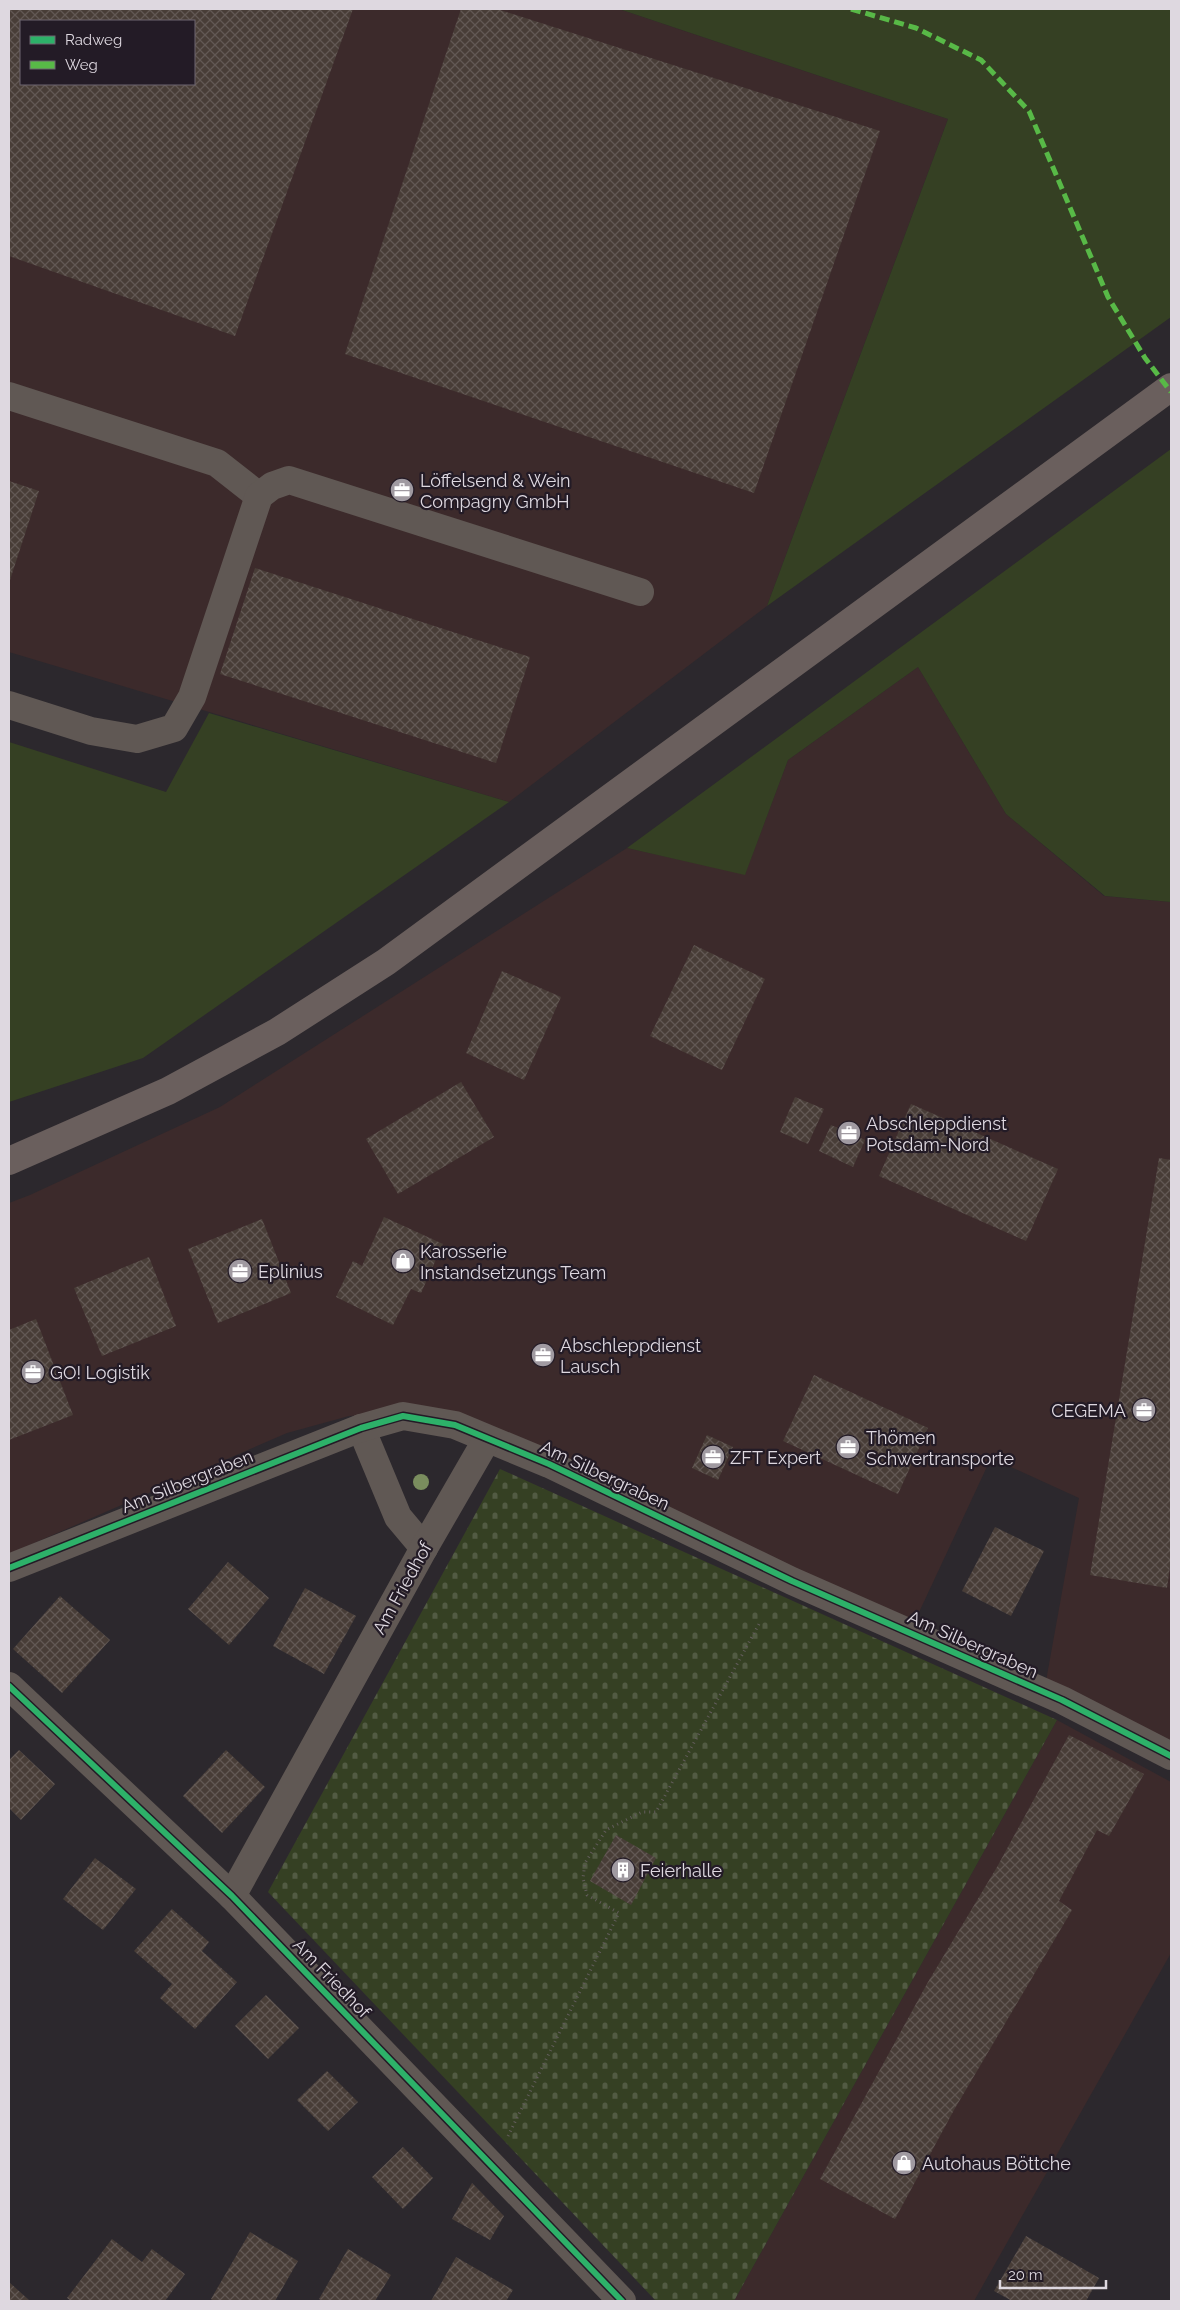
<svg xmlns="http://www.w3.org/2000/svg" width="1180" height="2310" font-family="Raleway,sans-serif">
  <style>
    .commercial { fill: #3c2a2b; fill-rule: evenodd }
    .green { fill: #354023 }
    .cemetery { fill: url(#cemetery-stones) }
    .building { fill: url(#building-cross-hatch); fill-rule: evenodd }
    .lines { fill: none; stroke-linecap: round; stroke-linejoin: round }
    .path { stroke: #635d5c; stroke-width: 3; stroke-dasharray: 1 4; stroke-linecap: butt }
    .minor { stroke: #605854; stroke-width: 28 }
    .major { stroke: #6a5f5d; stroke-width: 28 }
    .quiet { stroke: #58b947; stroke-width: 5; stroke-dasharray: 10 5; stroke-linecap: butt }
    .cycleway-casing { stroke: #231b26; stroke-width: 9 }
    .cycleway { stroke: #2db169; stroke-width: 6 }
    .tree { fill: #7a8d5e }
    .labels { text-anchor: middle; dominant-baseline: central; stroke-width: 4.5; stroke-linejoin: round; paint-order: stroke }
    .poi-label { font-size: 18px; fill: #ded8e0; stroke: #231b26; text-anchor: start }
    .street-label { font-size: 18px; fill: #ded8e0; stroke: #231b26 }
  </style>
  <defs>
    <pattern id="cemetery-stones" width="16" height="16" patternUnits="userSpaceOnUse" patternTransform="scale(1.25)"><rect width="16" height="16" fill="#354023"/><path d="M2 7V4a2 2 0 0 1 4 0v3zM10 15v-3a2 2 0 0 1 4 0v3z" fill="#525b43"/></pattern>
    <pattern id="building-cross-hatch" width="8" height="8" patternUnits="userSpaceOnUse" patternTransform="scale(1.25)"><rect width="8" height="8" fill="#483d37"/><path d="M0 0l8 8M0 8l8-8" fill="none" stroke="#625854"/></pattern>
  </defs>
  <rect width="100%" height="100%" fill="#2c282d"/>
  <g class="commercial">
    <path d="M9,9h610l329,110 -181,487 -258,196 -500,-150zM21,21h173v63h-173z"/>
    <polygon points="918,667 1006,814 1104,896 1171,902 1171,1742 1046,1681 1079,1498 991,1458 914,1623 395,1412 349,1416 287,1433 9,1554 9,1203 30,1195 220,1107 627,848 745,874 788,760"/>
    <polygon points="1057,1720 1171,1782 1171,1953 974,2301 734,2301"/>
  </g>
  <g class="green">
    <polygon points="619,9 1171,9 1171,317 767,606 948,119"/>
    <polygon points="1171,449 1171,902 1105,896 1006,814 918,667 788,760 745,875 627,848"/>
    <polygon points="209,713 509,802 143,1058 9,1102 9,742 166,792"/>
  </g>
  <polygon class="cemetery" points="500,1469 1057,1720 734,2301 656,2301 268,1892"/>
  <g class="building">
    <path d="M9,9h344l-118,327 -226,-80zM21,21h173v63h-173z"/>
    <polygon points="461,9 497,9 880,131 754,493 345,354"/>
    <polygon points="9,481 39,491 9,583"/>
    <polygon points="255,568 530,657 496,763 220,674"/>
    <polygon points="694,945 765,979 722,1070 650,1036"/>
    <polygon points="502,971 561,997 524,1080 466,1053"/>
    <polygon points="461,1082 494,1137 398,1194 366,1139"/>
    <polygon points="795,1097 824,1109 808,1144 780,1132"/>
    <polygon points="911,1104 1058,1169 1026,1241 879,1176"/>
    <polygon points="831,1125 865,1140 853,1167 819,1151"/>
    <polygon points="1159,1158 1171,1160 1171,1560 1167,1588 1090,1575"/>
    <polygon points="384,1217 443,1244 421,1293 411,1289 393,1325 336,1297 353,1261 362,1266"/>
    <polygon points="262,1219 291,1293 218,1323 188,1249"/>
    <polygon points="149,1257 176,1326 102,1356 74,1288"/>
    <polygon points="36,1319 73,1415 9,1440 9,1330"/>
    <polygon points="814,1375 928,1428 898,1494 783,1441"/>
    <polygon points="707,1435 733,1447 718,1480 692,1468"/>
    <polygon points="995,1527 1044,1551 1011,1616 962,1591"/>
    <polygon points="228,1562 269,1598 229,1645 188,1609"/>
    <polygon points="305,1588 356,1616 324,1674 273,1646"/>
    <polygon points="60,1596 110,1640 62,1693 13,1649"/>
    <polygon points="1069,1735 1144,1774 1109,1836 1097,1830 1059,1901 1072,1910 954,2110 895,2219 820,2179 928,1982 997,1867"/>
    <polygon points="19,1750 55,1784 21,1820 9,1808 9,1760"/>
    <polygon points="226,1750 265,1787 222,1833 183,1796"/>
    <polygon points="616,1835 656,1858 631,1905 590,1881"/>
    <polygon points="95,1858 136,1889 103,1930 63,1899"/>
    <polygon points="172,1909 209,1942 202,1951 237,1982 195,2029 160,1998 172,1984 134,1951"/>
    <polygon points="266,1995 299,2028 268,2059 235,2026"/>
    <polygon points="327,2071 358,2102 328,2131 297,2100"/>
    <polygon points="403,2147 433,2178 403,2209 372,2177"/>
    <polygon points="472,2183 504,2216 490,2240 452,2219"/>
    <polygon points="250,2232 298,2261 275,2301 214,2301 211,2299"/>
    <polygon points="1026,2236 1099,2278 1086,2301 1012,2301 994,2291"/>
    <polygon points="112,2239 142,2262 152,2249 185,2274 165,2301 71,2301 67,2298"/>
    <polygon points="348,2249 391,2275 375,2301 323,2301 319,2299"/>
    <polygon points="456,2257 513,2290 506,2301 431,2301"/>
    <polygon points="9,2282 30,2301 9,2301"/>
  </g>
  <g class="lines">
    <polyline class="path" points="508,2136 619,1913 587,1895 583,1878 585,1863 606,1830 642,1812 656,1812 759,1624"/>
    <g class="minor">
      <polyline points="9,396 217,463 259,496"/>
      <polyline points="9,705 91,731 137,739 174,728 192,697 259,496 272,486 289,480 640,592"/>
      <polyline points="361,1428 398,1517 424,1548"/>
      <polyline points="9,1568 361,1428 403,1416 455,1425 549,1464 792,1581 1062,1700 1171,1756"/>
      <polyline points="9,1686 232,1896 622,2301"/>
      <polyline points="232,1896 424,1548 487,1439"/>
    </g>
    <polyline class="major" points="9,1161 168,1091 277,1032 386,962 1171,387"/>
    <polyline class="quiet" points="851,9 916,28 981,60 1029,111 1108,297 1145,358 1171,392"/>
    <g class="cycleway-casing">
      <g id="cycleway">
        <polyline points="9,1568 361,1428 403,1416 455,1425 549,1464 792,1581 1062,1700 1171,1756"/>
        <polyline points="9,1686 232,1896 622,2301"/>
      </g>
    </g>
    <use href="#cycleway" class="cycleway"/>
  </g>
  <circle class="tree" cx="421" cy="1482" r="8"/>
  <defs>
    <g id="office-disc" transform="scale(1.25)"><circle r="9.5" fill="#a09aa1" stroke="#231b26"/><path d="M-6-3h4V-5.5h4V-3h4V5H-6ZM-1-4.5V-3h2v-1.5ZM-6 0V1H6V0Z" fill="#fff"/></g>
    <g id="shop-disc" transform="scale(1.25)"><circle r="9.5" fill="#a09aa1" stroke="#231b26"/><path d="M-5-2.5h2.3a2.7 3.5 0 0 1 5.4 0H5L5.5 6h-11ZM-1.5-2.5h3a1.5 2.3 0 0 0-3 0Z" fill="#fff"/></g>
    <g id="building-disc" transform="scale(1.25)"><circle r="9.5" fill="#a09aa1" stroke="#231b26"/><path d="M-4-6H4V6H1V3H-1V6H-4ZM-2.5-4.3h1.7v1.8h-1.7ZM.8-4.3h1.7v1.8H.8ZM-2.5-1h1.7V.8h-1.7ZM.8-1h1.7V.8H.8Z" fill="#fff"/></g>
  </defs>
  <g fill-rule="evenodd">
    <use href="#office-disc" x="402" y="490"/>
    <use href="#office-disc" x="849" y="1133"/>
    <use href="#shop-disc" x="403" y="1261"/>
    <use href="#office-disc" x="240" y="1271"/>
    <use href="#office-disc" x="543" y="1355"/>
    <use href="#office-disc" x="33" y="1372"/>
    <use href="#office-disc" x="1144" y="1410"/>
    <use href="#office-disc" x="848" y="1447"/>
    <use href="#office-disc" x="713" y="1457"/>
    <use href="#building-disc" x="623" y="1870"/>
    <use href="#shop-disc" x="904" y="2163"/>
  </g>
  <g class="labels">
    <g class="poi-label">
      <text x="420" y="480">Löffelsend &amp; Wein<tspan x="420" dy="21">Compagny GmbH</tspan></text>
      <text x="866" y="1123">Abschleppdienst<tspan x="866" dy="21">Potsdam-Nord</tspan></text>
      <text x="420" y="1251">Karosserie<tspan x="420" dy="21">Instandsetzungs Team</tspan></text>
      <text x="258" y="1271">Eplinius</text>
      <text x="560" y="1345">Abschleppdienst<tspan x="560" dy="21">Lausch</tspan></text>
      <text x="50" y="1372">GO! Logistik</text>
      <text x="1126" y="1410" text-anchor="end">CEGEMA</text>
      <text x="866" y="1437">Thömen<tspan x="866" dy="21">Schwertransporte</tspan></text>
      <text x="730" y="1457">ZFT Expert</text>
      <text x="640" y="1870">Feierhalle</text>
      <text x="922" y="2163">Autohaus Böttche</text>
    </g>
    <g class="street-label">
      <text transform="translate(605 1475) rotate(25)">Am Silbergraben</text>
      <text transform="translate(187 1481) rotate(-22)">Am Silbergraben</text>
      <text transform="translate(402 1588) rotate(-61)">Am Friedhof</text>
      <text transform="translate(973 1644) rotate(24)">Am Silbergraben</text>
      <text transform="translate(332 1978) rotate(46)">Am Friedhof</text>
    </g>
  </g>
  <rect width="1180" height="2310" fill="none" stroke="#ded8e0" stroke-width="20"/>
  <rect x="20" y="20" width="175" height="65" fill="#231b26" stroke="#6e6770"/>
  <rect x="30" y="36" width="25" height="8" fill="#2db169" stroke="#6e6770"/>
  <text x="65" y="45" font-size="15" fill="#ded8e0">Radweg</text>
  <rect x="30" y="61" width="25" height="8" fill="#58b947" stroke="#6e6770"/>
  <text x="65" y="70" font-size="15" fill="#ded8e0">Weg</text>
  <path d="M1000 2280v8h106v-8" fill="none" stroke="#ded8e0" stroke-width="2.5"/>
  <text x="1008" y="2280" font-size="15" fill="#ded8e0" stroke="#231b26" stroke-width="4" paint-order="stroke">20 m</text>
</svg>
